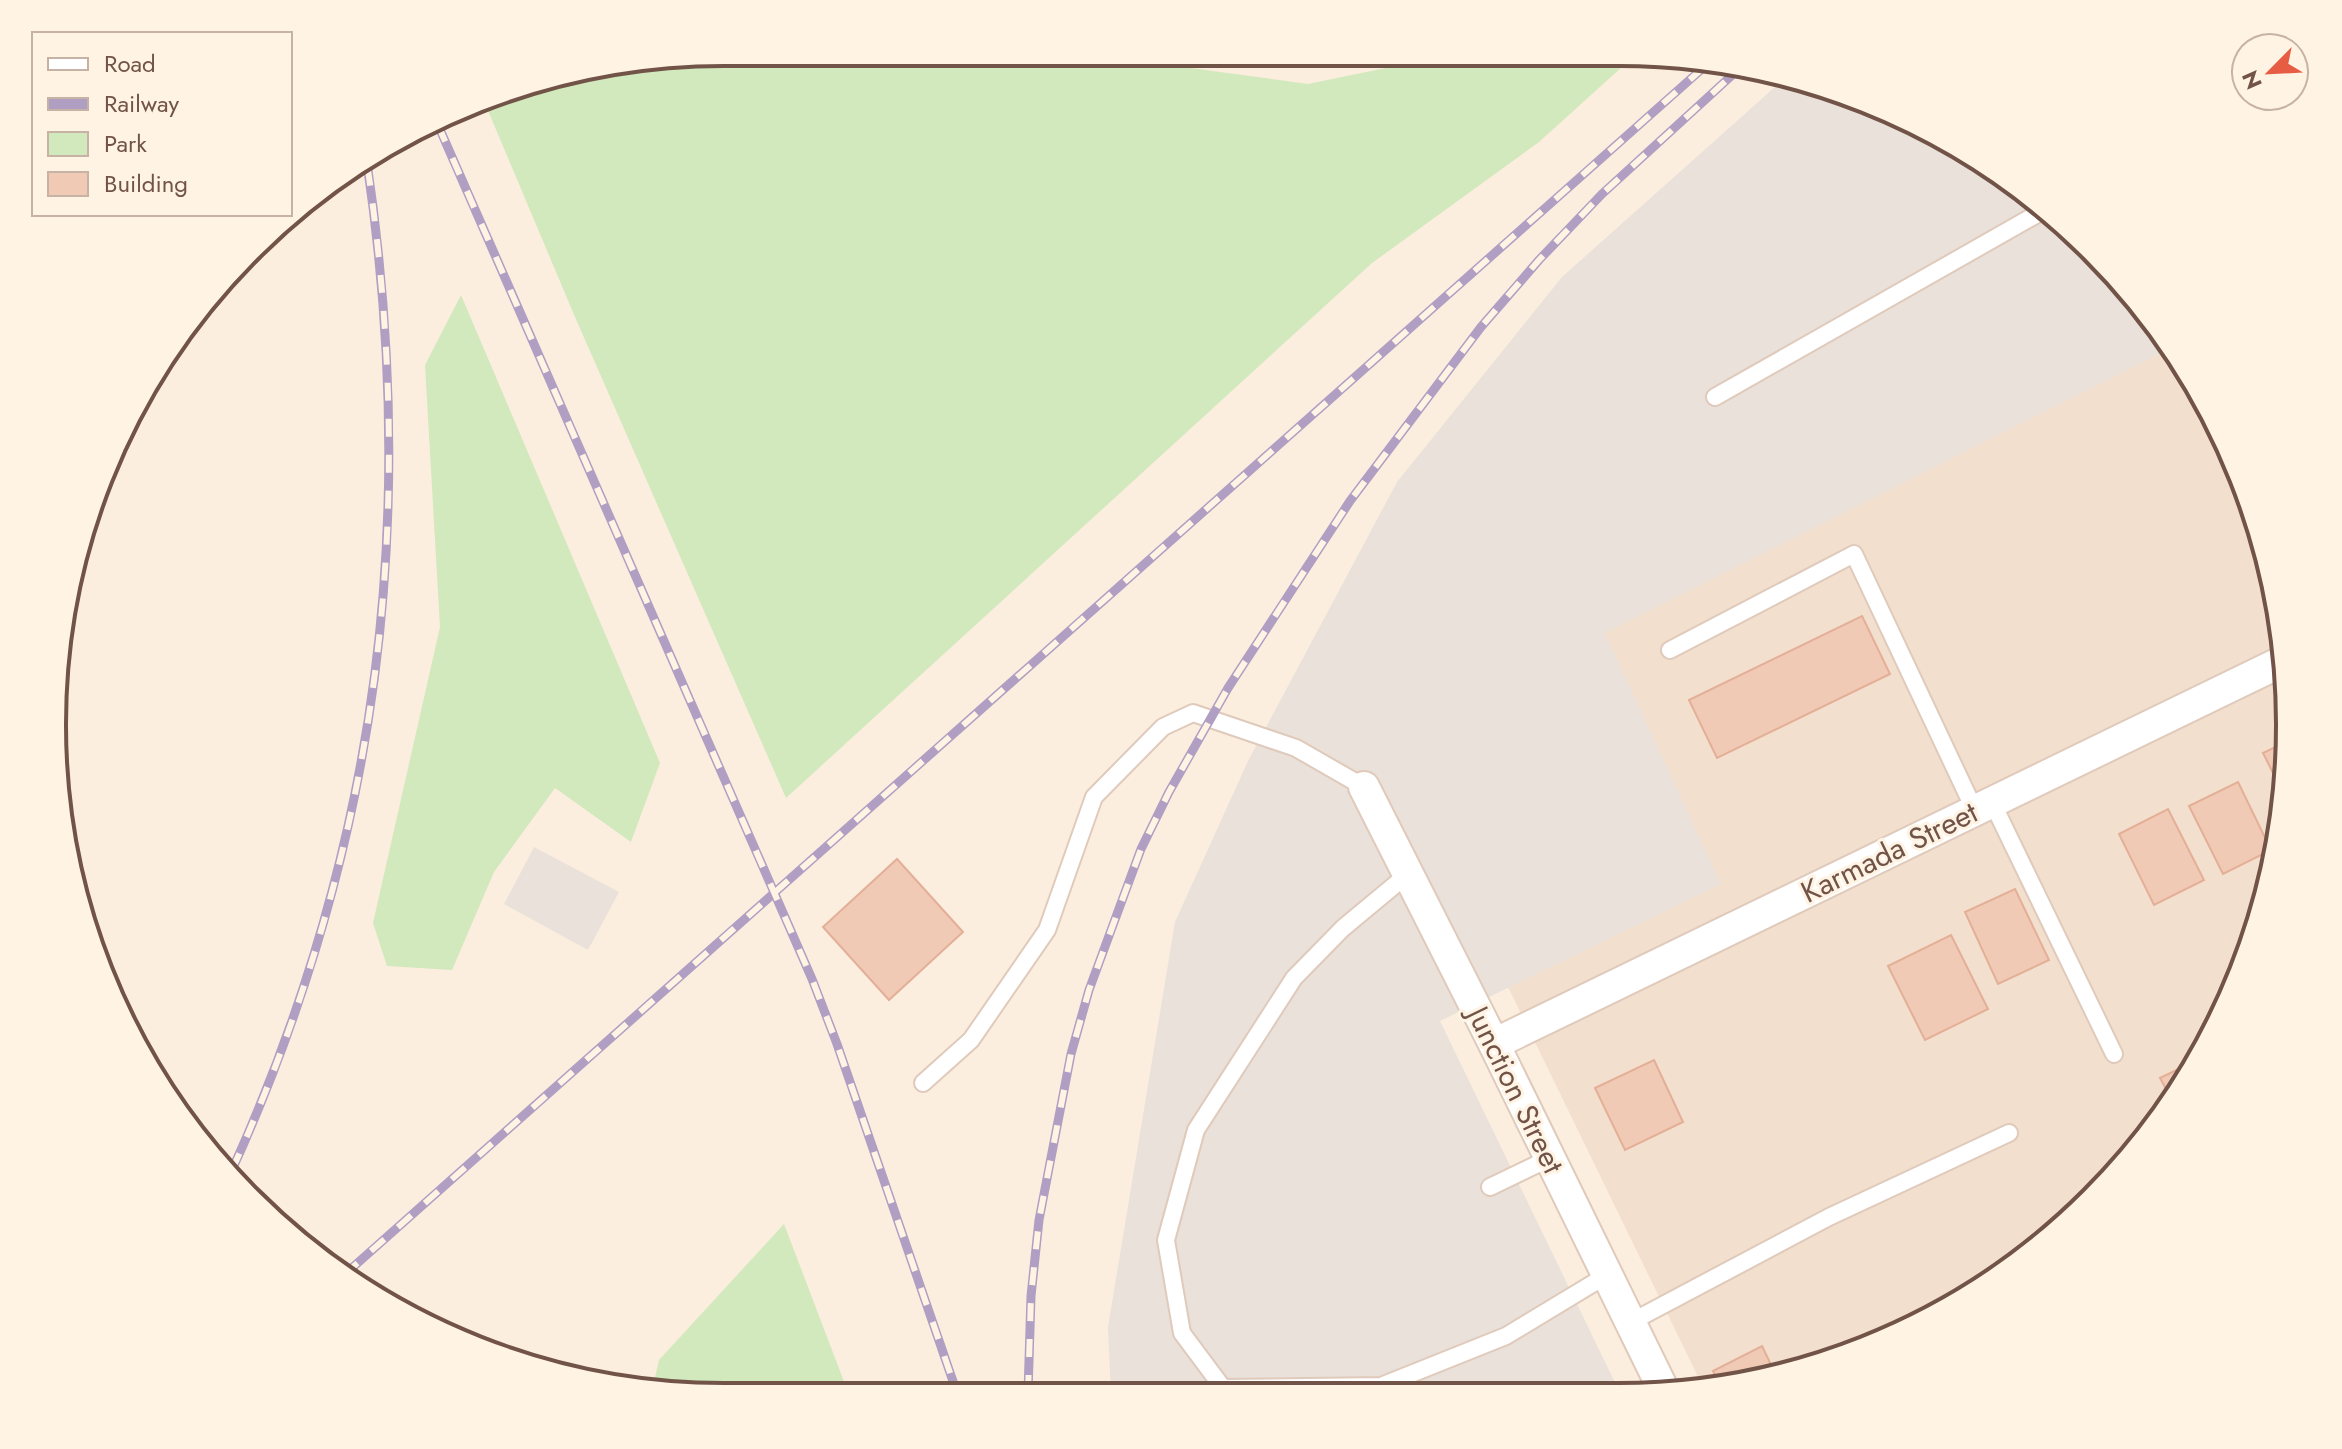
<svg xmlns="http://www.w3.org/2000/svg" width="2342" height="1449" font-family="Jost,sans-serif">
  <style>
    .residential { fill: #f3dfcd }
    .industrial { fill: #e9e1da }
    .green { fill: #d2e8bd }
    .building { fill: #f1cab6; stroke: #e3af97; stroke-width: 2 }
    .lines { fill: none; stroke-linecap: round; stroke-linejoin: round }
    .service-casing { stroke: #dfcabb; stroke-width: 20 }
    .minor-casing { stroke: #dfcabb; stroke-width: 34 }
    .service { stroke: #fff; stroke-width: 16 }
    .minor { stroke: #fff; stroke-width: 30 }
    .rail-casing { stroke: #b09ec3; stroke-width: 9 }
    .rail { stroke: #fff3e4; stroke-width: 6; stroke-dasharray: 18; stroke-linecap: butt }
    .labels { text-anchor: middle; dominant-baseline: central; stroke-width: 6; stroke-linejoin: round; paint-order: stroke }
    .street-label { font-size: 30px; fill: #715347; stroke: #fff3e4 }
    .rim { fill: none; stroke: #715347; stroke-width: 4 }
  </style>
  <rect width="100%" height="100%" fill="#fceede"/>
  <polygon class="residential" points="2171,348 2200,388 2254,508 2284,636 2289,768 2267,898 2221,1022 2151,1134 2061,1230 1953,1307 1833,1361 1703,1387 1507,985 1720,884 1604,633"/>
  <g class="industrial">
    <polygon points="1784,79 1874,103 2027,191 2123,281 2171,348 1605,633 1721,884 1440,1021 1621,1395 1111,1393 1108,1327 1175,922 1248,761 1397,482 1562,277"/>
    <polygon points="534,847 619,892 588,950 504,904"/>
  </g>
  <g class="green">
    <polygon points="725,52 1088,54 1308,84 1444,56 1633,57 1539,142 1372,263 786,798 575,317 484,101 509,88"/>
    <polygon points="461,295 660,763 631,842 555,788 494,872 452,970 387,966 373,923 440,627 425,365"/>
    <polygon points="784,1224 848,1392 652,1391 659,1360"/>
  </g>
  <g class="building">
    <polygon points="1862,616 1890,674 1717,758 1689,700"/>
    <polygon points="2288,741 2289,768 2284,795 2263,753"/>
    <polygon points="2238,782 2271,850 2223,874 2189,806"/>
    <polygon points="2168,809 2204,880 2154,905 2119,834"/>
    <polygon points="897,859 963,932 889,1000 823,927"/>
    <polygon points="2015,889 2049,960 1998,984 1965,912"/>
    <polygon points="1951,935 1988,1009 1925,1040 1888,966"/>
    <polygon points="1654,1060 1683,1122 1625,1150 1595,1088"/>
    <polygon points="2197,1060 2172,1100 2160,1078"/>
    <polygon points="1762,1346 1775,1373 1719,1384 1713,1371"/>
  </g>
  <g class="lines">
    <g class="service-casing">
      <g id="service">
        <polyline points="1715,397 2046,209"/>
        <polyline points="1670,650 1854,554 1975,811"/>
        <polyline points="1992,802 2114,1054"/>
        <polyline points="1408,874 1343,928 1294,978 1196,1130 1166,1240 1182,1333 1223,1388 1381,1386 1506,1336 1607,1275"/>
        <polyline points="923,1083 971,1040 1047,930 1094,797 1163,727 1193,713 1296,748 1364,787"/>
        <polyline points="1490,1187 1550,1158"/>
        <polyline points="1631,1322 1829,1217 2009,1133"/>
      </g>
    </g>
    <g class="minor-casing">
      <g id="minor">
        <polyline points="1364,787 1494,1044 1666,1395"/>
        <polyline points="1494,1044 2285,660"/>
      </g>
    </g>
    <use href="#service" class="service"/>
    <use href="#minor" class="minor"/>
    <g class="rail-casing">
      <g id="rail">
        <polyline points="438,125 812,979 837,1044 957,1393"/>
        <path d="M232,1170c148,-326 187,-654 135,-1007"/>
        <polyline points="344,1275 1712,60"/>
        <polyline points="1028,1393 1031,1296 1039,1220 1071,1054 1089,990 1141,849 1169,792 1228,688 1350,501 1481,327 1539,260 1602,194 1741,67"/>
      </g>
    </g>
    <use href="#rail" class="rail"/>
  </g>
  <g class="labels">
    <g class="street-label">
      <text transform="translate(1889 852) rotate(-26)">Karmada Street</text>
      <text transform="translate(1516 1090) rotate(64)">Junction Street</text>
    </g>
  </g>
  <path d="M0 0H2342V1449H0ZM724 66H1618A658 658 0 0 1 2276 724V725A658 658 0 0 1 1618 1383H724A658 658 0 0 1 66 725V724A658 658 0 0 1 724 66Z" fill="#fff3e4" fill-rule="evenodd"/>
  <path class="rim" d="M724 66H1618A658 658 0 0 1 2276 724V725A658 658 0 0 1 1618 1383H724A658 658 0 0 1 66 725V724A658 658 0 0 1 724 66Z"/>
  <rect x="32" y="32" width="260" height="184" fill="#fff3e4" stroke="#c6b3a5" stroke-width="2"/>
  <rect x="48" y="58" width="40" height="12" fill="#ffffff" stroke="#c6b3a5" stroke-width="2"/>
  <text x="104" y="72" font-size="24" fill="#715347">Road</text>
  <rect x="48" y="98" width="40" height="12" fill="#b09ec3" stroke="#c6b3a5" stroke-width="2"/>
  <text x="104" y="112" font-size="24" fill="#715347">Railway</text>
  <rect x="48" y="132" width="40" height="24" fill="#d2e8bd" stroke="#c6b3a5" stroke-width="2"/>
  <text x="104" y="152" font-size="24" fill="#715347">Park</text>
  <rect x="48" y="172" width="40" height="24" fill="#f1cab6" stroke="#c6b3a5" stroke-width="2"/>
  <text x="104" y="192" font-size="24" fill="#715347">Building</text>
  <g transform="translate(2270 72) rotate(246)"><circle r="38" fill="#fff3e4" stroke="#c6b3a5" stroke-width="2"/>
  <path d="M0-6L14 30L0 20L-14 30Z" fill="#e65d43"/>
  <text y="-12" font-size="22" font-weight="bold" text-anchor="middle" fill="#715347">N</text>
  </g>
</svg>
